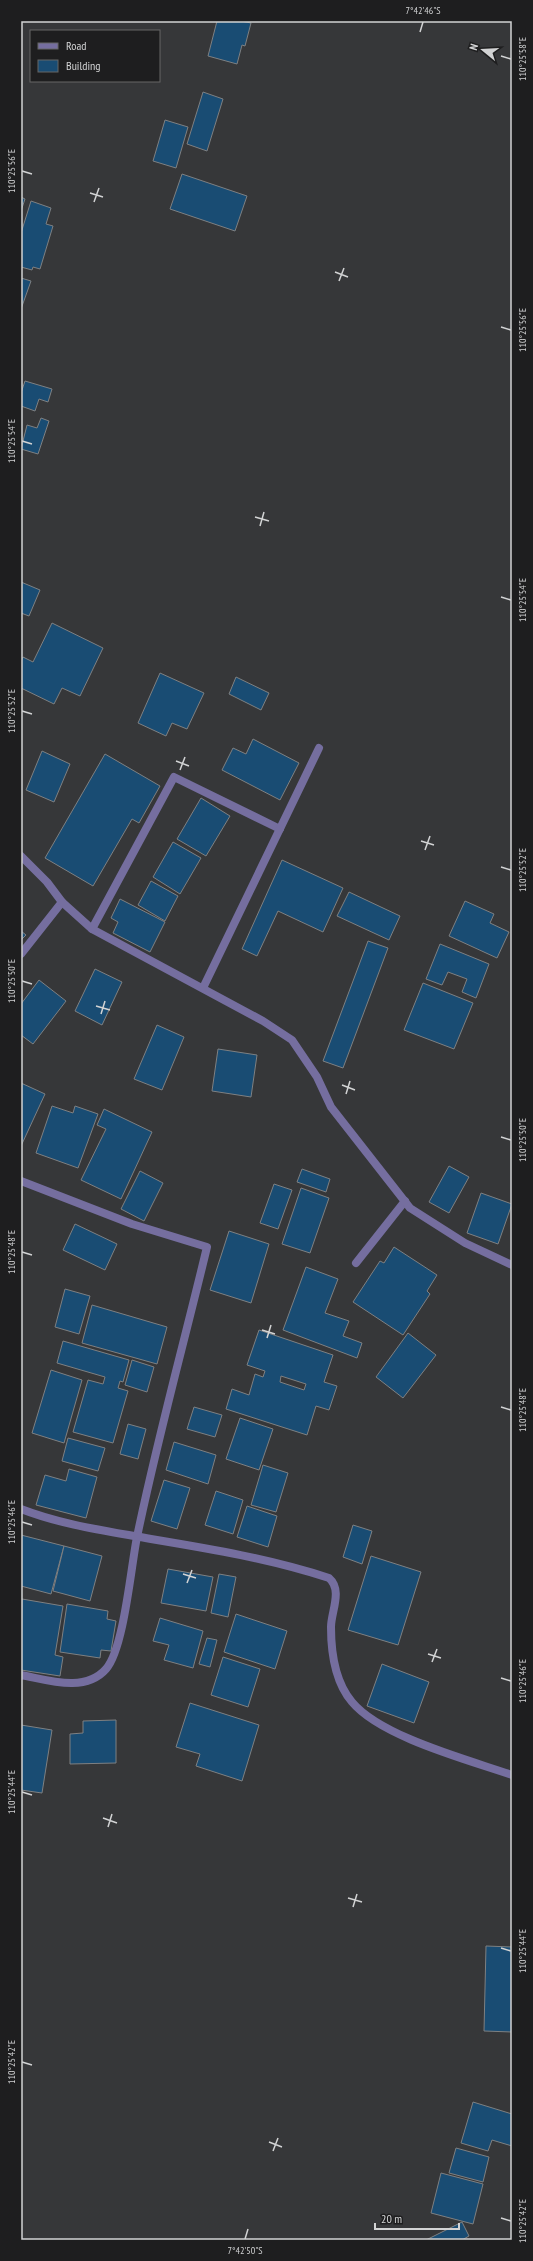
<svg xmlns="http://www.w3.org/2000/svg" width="533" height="2261" font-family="'PT Sans Narrow',sans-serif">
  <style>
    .building { fill: #194c73; stroke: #7e8082; fill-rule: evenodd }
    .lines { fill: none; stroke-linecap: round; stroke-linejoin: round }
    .service { stroke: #756e9f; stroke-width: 8 }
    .minor { stroke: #756e9f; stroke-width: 8 }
    .ticks { fill: none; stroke: #d2d3d4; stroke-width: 1.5 }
    .neatline { fill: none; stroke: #d2d3d4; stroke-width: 1.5 }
    .ticks-label { font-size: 10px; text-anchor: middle; fill: #d2d3d4 }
  </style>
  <rect width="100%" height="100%" fill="#363739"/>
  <g class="building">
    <polygon points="217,21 241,21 251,23 245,46 242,45 237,64 208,56"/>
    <polygon points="203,92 223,99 207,151 187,144"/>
    <polygon points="165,120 188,127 176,168 153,161"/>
    <polygon points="182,174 247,196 235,231 170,209"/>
    <polygon points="21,197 25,199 21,211"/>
    <polygon points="31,201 51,208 46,224 53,226 40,269 33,267 32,270 21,267 21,233"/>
    <polygon points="21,278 31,281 21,309"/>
    <polygon points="25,381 52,389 48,402 39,399 35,411 21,406 21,393"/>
    <polygon points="41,418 49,421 38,454 21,449 27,425 37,428"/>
    <polygon points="21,582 40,590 29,616 21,613"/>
    <polygon points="52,623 103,648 80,696 62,688 54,704 21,688 21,661 23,657 33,662"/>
    <polygon points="160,673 204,693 187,729 172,723 166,736 138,723"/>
    <polygon points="236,677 269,693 261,710 229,694"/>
    <polygon points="253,739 299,763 280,800 222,770 233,748 246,754"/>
    <polygon points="42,751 70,764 54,802 26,790"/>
    <polygon points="105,754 160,786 139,823 132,819 93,886 45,858"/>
    <polygon points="201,798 230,816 206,856 177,839"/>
    <polygon points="173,842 201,858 180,894 153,877"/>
    <polygon points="282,860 343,888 323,932 278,911 257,956 242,949"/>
    <polygon points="151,881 178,896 165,921 138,905"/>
    <polygon points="349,892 400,916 389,940 337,916"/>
    <polygon points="120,899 165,922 150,952 113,933 118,922 111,918"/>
    <polygon points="465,901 494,914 490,923 509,932 497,958 449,936"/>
    <polygon points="21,931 26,935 21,940"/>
    <polygon points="368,941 388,948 343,1068 323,1061"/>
    <polygon points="440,944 489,964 476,998 462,992 467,979 448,972 442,985 426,979"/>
    <polygon points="95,969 122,982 102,1025 75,1011"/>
    <polygon points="39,980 66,1001 33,1044 21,1035 21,1004"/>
    <polygon points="423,983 473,1003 454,1049 404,1030"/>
    <polygon points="157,1025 184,1037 162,1090 134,1079"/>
    <polygon points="218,1049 257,1055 251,1097 212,1091"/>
    <polygon points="21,1083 45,1094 21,1146"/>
    <polygon points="52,1106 73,1113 75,1106 98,1114 78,1168 36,1153"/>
    <polygon points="104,1109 152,1132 121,1199 81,1180 106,1129 97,1125"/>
    <polygon points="449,1166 469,1177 449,1213 429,1202"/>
    <polygon points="302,1169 330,1179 326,1192 297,1182"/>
    <polygon points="140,1171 163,1183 144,1221 121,1209"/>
    <polygon points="274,1184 292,1190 278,1229 260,1223"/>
    <polygon points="301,1188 329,1198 310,1253 282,1244"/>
    <polygon points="481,1193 512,1204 498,1244 467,1233"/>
    <polygon points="75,1224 117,1244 105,1270 63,1250"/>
    <polygon points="229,1231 269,1244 251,1303 210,1290"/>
    <polygon points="394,1247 437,1275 427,1291 430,1294 403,1335 353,1302 380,1261 384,1263"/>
    <polygon points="306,1267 338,1279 325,1313 349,1321 343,1336 362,1343 357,1358 283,1330"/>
    <polygon points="65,1289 90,1296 79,1334 55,1327"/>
    <polygon points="92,1305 167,1327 157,1364 82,1343"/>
    <path d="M259,1330l74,25 -9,27 13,4 -8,24 -13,-4 -9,29 -81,-26 6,-20 17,6 6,-21 8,3 2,-6 -18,-6zM281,1376l25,8 -2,6 -24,-8z"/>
    <polygon points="408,1333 436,1355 403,1398 376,1377"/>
    <polygon points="63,1341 129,1360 123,1382 120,1381 118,1388 128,1391 113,1443 73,1432 88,1380 103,1384 105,1377 57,1363"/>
    <polygon points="132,1360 154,1367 147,1392 125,1385"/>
    <polygon points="51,1370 82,1380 64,1443 32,1433"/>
    <polygon points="194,1407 222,1415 215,1437 187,1429"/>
    <polygon points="240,1418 273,1429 259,1470 226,1459"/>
    <polygon points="128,1424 146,1429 138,1459 120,1454"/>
    <polygon points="68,1438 105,1448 98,1471 62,1461"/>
    <polygon points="174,1442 216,1455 208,1484 166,1470"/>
    <polygon points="263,1465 288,1473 276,1512 251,1505"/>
    <polygon points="69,1469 97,1477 86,1518 36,1505 45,1475 66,1481"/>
    <polygon points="164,1480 190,1488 177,1529 151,1521"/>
    <polygon points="216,1491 243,1500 233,1534 205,1525"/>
    <polygon points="247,1506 277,1516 268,1547 237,1537"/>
    <polygon points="353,1525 372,1531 362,1564 343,1557"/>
    <polygon points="21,1535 64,1546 51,1594 21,1586"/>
    <polygon points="64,1546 102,1556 90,1601 53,1591"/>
    <polygon points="371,1556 421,1572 398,1645 348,1630"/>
    <polygon points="168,1569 213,1577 206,1611 161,1603"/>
    <polygon points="219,1574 236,1577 228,1617 211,1613"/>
    <polygon points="22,1599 63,1606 55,1655 63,1657 60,1676 21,1670"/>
    <polygon points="67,1604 108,1611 107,1619 116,1621 111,1651 101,1650 100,1658 60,1652"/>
    <polygon points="236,1614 287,1631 275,1669 224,1652"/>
    <polygon points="160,1618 203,1631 193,1668 164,1660 169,1645 153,1641"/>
    <polygon points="207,1638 217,1640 210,1667 199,1664"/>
    <polygon points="223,1657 260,1669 248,1707 211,1695"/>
    <polygon points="382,1664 429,1682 414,1723 367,1706"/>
    <polygon points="190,1703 259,1725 242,1781 196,1766 200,1754 176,1747"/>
    <polygon points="116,1720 116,1763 70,1764 70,1734 83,1733 83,1721"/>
    <polygon points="21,1725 52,1730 42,1793 21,1790"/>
    <polygon points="486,1946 512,1947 512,2032 484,2031"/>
    <polygon points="473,2102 512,2114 512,2146 492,2140 488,2151 461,2143"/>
    <polygon points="456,2148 489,2157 483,2182 449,2173"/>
    <polygon points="441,2173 483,2184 473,2224 431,2213"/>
    <polygon points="462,2222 469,2236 462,2240 426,2240"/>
  </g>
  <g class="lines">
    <polyline class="service" points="356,1263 405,1201"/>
    <g class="minor">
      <polyline points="21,856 47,882 62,902 21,954"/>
      <polyline points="62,902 92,929 263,1021 292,1040 317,1077 331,1107 410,1208 465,1243 512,1265"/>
      <polyline points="92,929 174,777 280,829"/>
      <polyline points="203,988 319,748"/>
      <path d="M21,1181l111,43 75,23c-23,96 -50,193 -70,290 -6,29 -13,112 -31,132 -21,24 -58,11 -85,6"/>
      <path d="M21,1509c41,16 86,22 130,30 60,10 120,20 178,39 14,12 2,34 2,49 0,26 4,55 21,75 29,35 117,58 160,73"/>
    </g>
  </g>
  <path class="ticks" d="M420,32l3,-10M501,56l10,3M22,171l10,3M90,193l13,4M94,202l5,-14M335,272l13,5M339,281l5,-13M501,327l10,3M22,441l10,3M255,517l14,4M260,526l4,-14M501,597l10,3M22,711l10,3M176,761l13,5M180,770l5,-13M421,841l13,4M425,850l5,-14M501,867l10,3M22,981l10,3M96,1006l14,4M101,1014l4,-13M342,1085l13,5M346,1094l4,-13M501,1137l10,3M22,1252l10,3M262,1330l13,4M267,1338l4,-13M501,1407l10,3M22,1522l10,3M183,1574l13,4M187,1583l5,-13M428,1654l13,4M432,1662l5,-13M501,1678l10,3M22,1792l10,3M103,1818l14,5M108,1827l4,-13M348,1898l14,4M353,1907l4,-13M501,1948l10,3M22,2062l10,3M269,2142l13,5M273,2151l5,-13M501,2218l10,3M245,2239l3,-10"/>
  <rect width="533" height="2261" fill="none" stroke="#1e1e1f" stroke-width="44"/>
  <rect x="30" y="30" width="130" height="52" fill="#1e1e1f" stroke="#666667"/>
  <rect x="38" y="43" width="20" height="6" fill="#756e9f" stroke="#666667"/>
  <text x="66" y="50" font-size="12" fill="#d2d3d4">Road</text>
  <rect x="38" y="60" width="20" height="12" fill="#194c73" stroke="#666667"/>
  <text x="66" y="70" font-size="12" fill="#d2d3d4">Building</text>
  <g transform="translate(483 50) rotate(288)" stroke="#1e1e1f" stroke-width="3" paint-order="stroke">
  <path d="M0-3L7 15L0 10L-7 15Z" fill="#d2d3d4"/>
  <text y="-6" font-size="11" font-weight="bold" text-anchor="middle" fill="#d2d3d4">N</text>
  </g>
  <path d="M375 2223v6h84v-6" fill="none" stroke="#d2d3d4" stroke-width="2"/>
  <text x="381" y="2223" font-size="12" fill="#d2d3d4" stroke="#1e1e1f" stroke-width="3" paint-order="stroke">20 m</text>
  <rect x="22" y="22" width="489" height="2217" class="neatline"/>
  <g class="ticks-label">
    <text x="423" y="14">7°42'46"S</text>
    <text transform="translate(522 59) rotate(-90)" y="4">110°25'58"E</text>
    <text transform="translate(11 171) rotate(-90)" y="4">110°25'56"E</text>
    <text transform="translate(522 330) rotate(-90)" y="4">110°25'56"E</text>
    <text transform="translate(11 441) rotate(-90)" y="4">110°25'54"E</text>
    <text transform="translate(522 600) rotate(-90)" y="4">110°25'54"E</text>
    <text transform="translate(11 711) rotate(-90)" y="4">110°25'52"E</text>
    <text transform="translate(522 870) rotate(-90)" y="4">110°25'52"E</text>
    <text transform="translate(11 981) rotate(-90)" y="4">110°25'50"E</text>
    <text transform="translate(522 1140) rotate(-90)" y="4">110°25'50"E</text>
    <text transform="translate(11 1252) rotate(-90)" y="4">110°25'48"E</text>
    <text transform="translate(522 1410) rotate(-90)" y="4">110°25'48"E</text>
    <text transform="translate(11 1522) rotate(-90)" y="4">110°25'46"E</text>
    <text transform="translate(522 1681) rotate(-90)" y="4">110°25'46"E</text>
    <text transform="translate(11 1792) rotate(-90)" y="4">110°25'44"E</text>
    <text transform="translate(522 1951) rotate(-90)" y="4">110°25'44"E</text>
    <text transform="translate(11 2062) rotate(-90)" y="4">110°25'42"E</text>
    <text transform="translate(522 2221) rotate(-90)" y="4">110°25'42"E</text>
    <text x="245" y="2254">7°42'50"S</text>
  </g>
</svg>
